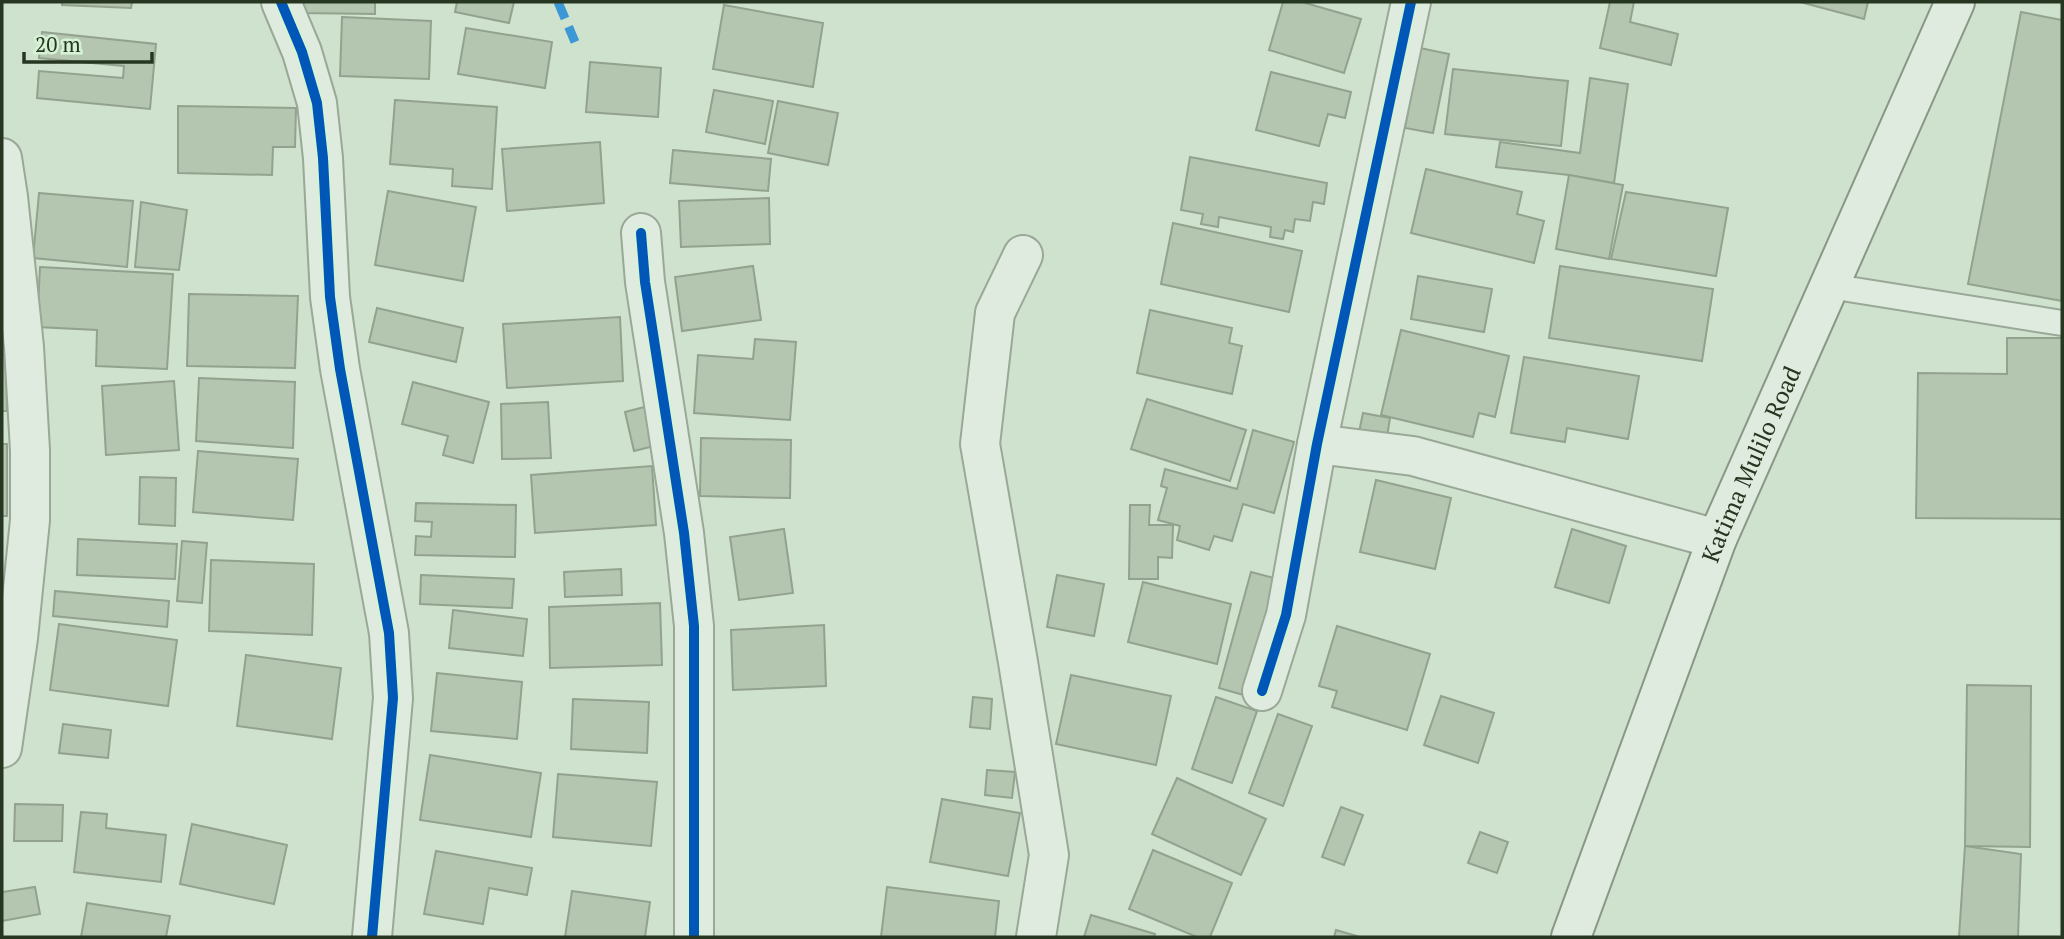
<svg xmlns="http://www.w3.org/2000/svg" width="2064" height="939" font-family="'PT Serif',serif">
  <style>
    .building { fill: #b4c6af; stroke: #92a28e; stroke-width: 2 }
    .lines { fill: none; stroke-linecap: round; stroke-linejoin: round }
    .lane-casing { stroke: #99a897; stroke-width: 28 }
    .street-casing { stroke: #99a897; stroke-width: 42 }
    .secondary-casing { stroke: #899787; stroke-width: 42 }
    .lane { stroke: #e0ebdf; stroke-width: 24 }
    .street { stroke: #e0ebdf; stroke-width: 38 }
    .secondary { stroke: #e0ebdf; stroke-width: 38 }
    .quiet { stroke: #3b98d5; stroke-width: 9; stroke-dasharray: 18 9; stroke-linecap: butt }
    .cycleway-casing { stroke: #d6f2d5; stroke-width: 15 }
    .cycleway { stroke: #0057b8; stroke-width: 10 }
    .labels { text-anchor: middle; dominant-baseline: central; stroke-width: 7; stroke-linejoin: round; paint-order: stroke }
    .street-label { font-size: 24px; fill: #263620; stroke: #d6f2d5 }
  </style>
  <rect width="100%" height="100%" fill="#cfe2ce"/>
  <g class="building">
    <polygon points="62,2 132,2 131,8 62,5"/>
    <polygon points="301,2 375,2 375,14 301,13"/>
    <polygon points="457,2 514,2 509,23 455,12"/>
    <polygon points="1283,2 1302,2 1361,19 1344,73 1269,50"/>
    <polygon points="1610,2 1634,2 1630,22 1678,34 1671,65 1600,48"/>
    <polygon points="1800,2 1868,2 1864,19"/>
    <polygon points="724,5 823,23 813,87 713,69"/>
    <polygon points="2021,12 2062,20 2062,301 1968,284"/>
    <polygon points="342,17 431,21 429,79 340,76"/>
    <polygon points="466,28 552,42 545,88 458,74"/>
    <polygon points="42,32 156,44 150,109 37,98 39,71 123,78 124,66 39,58"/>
    <polygon points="1420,48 1449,54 1433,133 1405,128"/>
    <polygon points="590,62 661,68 658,117 586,112"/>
    <polygon points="1453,69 1568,81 1561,146 1445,134"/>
    <polygon points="1271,72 1351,92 1345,118 1328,114 1319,146 1256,130"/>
    <polygon points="1590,78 1628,84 1614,183 1569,175 1496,167 1500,142 1580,153"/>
    <polygon points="714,90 773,101 765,144 706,132"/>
    <polygon points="395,100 497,107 492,189 452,186 453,169 390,164"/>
    <polygon points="778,101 838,113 828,165 768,153"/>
    <polygon points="178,106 296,108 295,147 273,147 272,175 178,173"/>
    <polygon points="600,142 604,203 507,211 502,149"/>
    <polygon points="673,150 771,159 768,191 670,183"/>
    <polygon points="1190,157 1327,183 1324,204 1313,202 1310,221 1295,219 1293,232 1285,230 1283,239 1270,237 1271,227 1219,217 1218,227 1201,224 1203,214 1181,210"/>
    <polygon points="1426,169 1522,192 1517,214 1544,221 1534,263 1411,233"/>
    <polygon points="1569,175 1623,185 1609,259 1556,249"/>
    <polygon points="388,191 476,207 463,281 375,265"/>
    <polygon points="1626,192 1728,208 1716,276 1611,259"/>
    <polygon points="39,193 133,201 127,267 33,258"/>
    <polygon points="769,198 770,244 681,247 679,201"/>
    <polygon points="141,202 187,210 179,270 135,267"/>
    <polygon points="1173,223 1302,251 1289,312 1161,284"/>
    <polygon points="753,266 761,320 682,331 675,277"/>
    <polygon points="1560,266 1713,289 1702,361 1549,338"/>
    <polygon points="40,267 173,274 167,369 96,366 97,330 37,327"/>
    <polygon points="1418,276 1492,289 1484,332 1411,319"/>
    <polygon points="189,294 298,296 295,368 187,366"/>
    <polygon points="377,308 463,328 456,362 369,342"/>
    <polygon points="1150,310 1232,328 1229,343 1242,346 1232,394 1137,373"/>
    <polygon points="620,317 623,381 507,388 503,324"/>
    <polygon points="1401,330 1509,356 1495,417 1479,413 1473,437 1381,415"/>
    <polygon points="2007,338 2062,338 2062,519 1916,518 1918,373 2007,374"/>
    <polygon points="755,339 796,342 790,420 694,413 698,355 753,359"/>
    <polygon points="2,355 6,355 7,411 2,411"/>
    <polygon points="1524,357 1639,376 1628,439 1567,428 1565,442 1511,433"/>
    <polygon points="199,378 295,382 293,448 196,441"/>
    <polygon points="174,381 179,450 106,455 102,386"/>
    <polygon points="413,382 489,402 473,463 443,455 448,436 402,424"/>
    <polygon points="1147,399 1246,430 1230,481 1131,449"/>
    <polygon points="548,402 551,458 502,459 501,404"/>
    <polygon points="652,405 662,444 634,451 625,412"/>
    <polygon points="1363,413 1390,418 1387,437 1359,432"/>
    <polygon points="1253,430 1294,442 1274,513 1243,504 1232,541 1214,536 1209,550 1177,540 1180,526 1158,520 1167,488 1161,486 1165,469 1237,489"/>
    <polygon points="701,438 791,440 790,498 700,496"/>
    <rect x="2" y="444" width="5" height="72"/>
    <polygon points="198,451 298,459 293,520 193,512"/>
    <polygon points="652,466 656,525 535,533 531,475"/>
    <polygon points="140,477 176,478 175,526 139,524"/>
    <polygon points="1376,480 1451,498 1435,569 1360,552"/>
    <polygon points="416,503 516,505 515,557 415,555 416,536 431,537 432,522 415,521"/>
    <polygon points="1130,505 1150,505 1149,525 1173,525 1172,558 1158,557 1158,579 1129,579"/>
    <polygon points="784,529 793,593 739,600 730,537"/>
    <polygon points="1572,529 1626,546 1609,603 1555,587"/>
    <polygon points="78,539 177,544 175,579 77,575"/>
    <polygon points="182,541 207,543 202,603 177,601"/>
    <polygon points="211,560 314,564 312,635 209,631"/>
    <polygon points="621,569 622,595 565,597 564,572"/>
    <polygon points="1251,572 1278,579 1247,696 1219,688"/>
    <polygon points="421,575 514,579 512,608 420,604"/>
    <polygon points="1057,575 1104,584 1094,636 1047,627"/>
    <polygon points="1143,582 1231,604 1217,664 1128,642"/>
    <polygon points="55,591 169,601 167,627 53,616"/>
    <polygon points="660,603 662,665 550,668 549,607"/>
    <polygon points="453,610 527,619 523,656 449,648"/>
    <polygon points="59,624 177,640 168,706 50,690"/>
    <polygon points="824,625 826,686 733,690 731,630"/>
    <polygon points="1337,626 1430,654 1407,730 1332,707 1337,691 1319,686"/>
    <polygon points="246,655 341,668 332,739 237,726"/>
    <polygon points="437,673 522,682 517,739 431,731"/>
    <polygon points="1071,675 1171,696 1156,765 1056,744"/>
    <polygon points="1967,685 2031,686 2030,847 1965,846"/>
    <polygon points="1441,696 1494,713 1478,763 1424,745"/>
    <polygon points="973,697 992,699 990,729 970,727"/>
    <polygon points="1216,697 1257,711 1232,783 1192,769"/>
    <polygon points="573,699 649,702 647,753 571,749"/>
    <polygon points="1278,714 1312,726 1283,806 1249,793"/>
    <polygon points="63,724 111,730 108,758 59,753"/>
    <polygon points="430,755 541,773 531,837 420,820"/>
    <polygon points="987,770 1015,772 1012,798 985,795"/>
    <polygon points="558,774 657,782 651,846 553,837"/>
    <polygon points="1177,778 1266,819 1241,875 1152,834"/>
    <polygon points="942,799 1020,813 1008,876 930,862"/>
    <polygon points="15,804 63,805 62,841 14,841"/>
    <polygon points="1341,807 1363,815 1344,865 1322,857"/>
    <polygon points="81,812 107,814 106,828 166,835 161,882 74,872"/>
    <polygon points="192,824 287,845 274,904 180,884"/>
    <polygon points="1480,832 1508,842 1497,873 1468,863"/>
    <polygon points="1965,846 2021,854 2018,937 1959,937"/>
    <polygon points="1153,850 1232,883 1210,937 1197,937 1129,909"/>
    <polygon points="436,851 532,868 527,895 489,888 483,924 424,914"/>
    <polygon points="35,887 40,914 2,921 2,892"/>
    <polygon points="887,887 999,901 995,937 881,937"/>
    <polygon points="572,891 650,902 645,937 565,937"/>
    <polygon points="87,903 170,916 166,937 81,937"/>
    <polygon points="1091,915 1155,934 1154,937 1084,937"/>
    <polygon points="1336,930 1360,937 1334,937"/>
  </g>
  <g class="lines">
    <g class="lane-casing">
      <polyline id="lane" points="1829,286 2062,323"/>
    </g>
    <g class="street-casing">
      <g id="street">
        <polyline points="281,2 302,52 317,103 323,158 330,297 340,369 389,633 393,698 372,937"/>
        <polyline points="2,158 8,197 24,347 30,450 30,520 18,638 2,748"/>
        <polyline points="641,233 645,282 684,533 694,626 694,937"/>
        <polyline points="1023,255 995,313 980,444 1018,662 1049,855 1036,937"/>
        <polyline points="1317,444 1413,456 1717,539"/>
        <polyline points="1262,691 1286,615 1317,444 1411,2"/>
      </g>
    </g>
    <g class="secondary-casing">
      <g id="secondary">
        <path id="s1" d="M1571,937l146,-398 238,-537"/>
      </g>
    </g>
    <use href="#lane" class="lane"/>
    <use href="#street" class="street"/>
    <use href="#secondary" class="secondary"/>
    <polyline class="quiet" points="558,2 575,42"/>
    <g class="cycleway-casing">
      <g id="cycleway">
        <polyline points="281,2 302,52 317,103 323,158 330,297 340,369 389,633 393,698 372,937"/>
        <polyline points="641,233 645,282 684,533 694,626 694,937"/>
        <polyline points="1262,691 1286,615 1317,444 1411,2"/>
      </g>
    </g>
    <use href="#cycleway" class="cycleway"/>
  </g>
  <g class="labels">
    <g class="street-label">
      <text stroke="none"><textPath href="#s1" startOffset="506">Katima Mulilo Road</textPath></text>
    </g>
  </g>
  <rect width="2064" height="939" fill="none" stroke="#263620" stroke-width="7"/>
  <path d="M24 52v10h128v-10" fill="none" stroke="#263620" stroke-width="3.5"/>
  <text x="35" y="52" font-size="21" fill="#263620" stroke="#d6f2d5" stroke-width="5" paint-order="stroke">20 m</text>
</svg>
